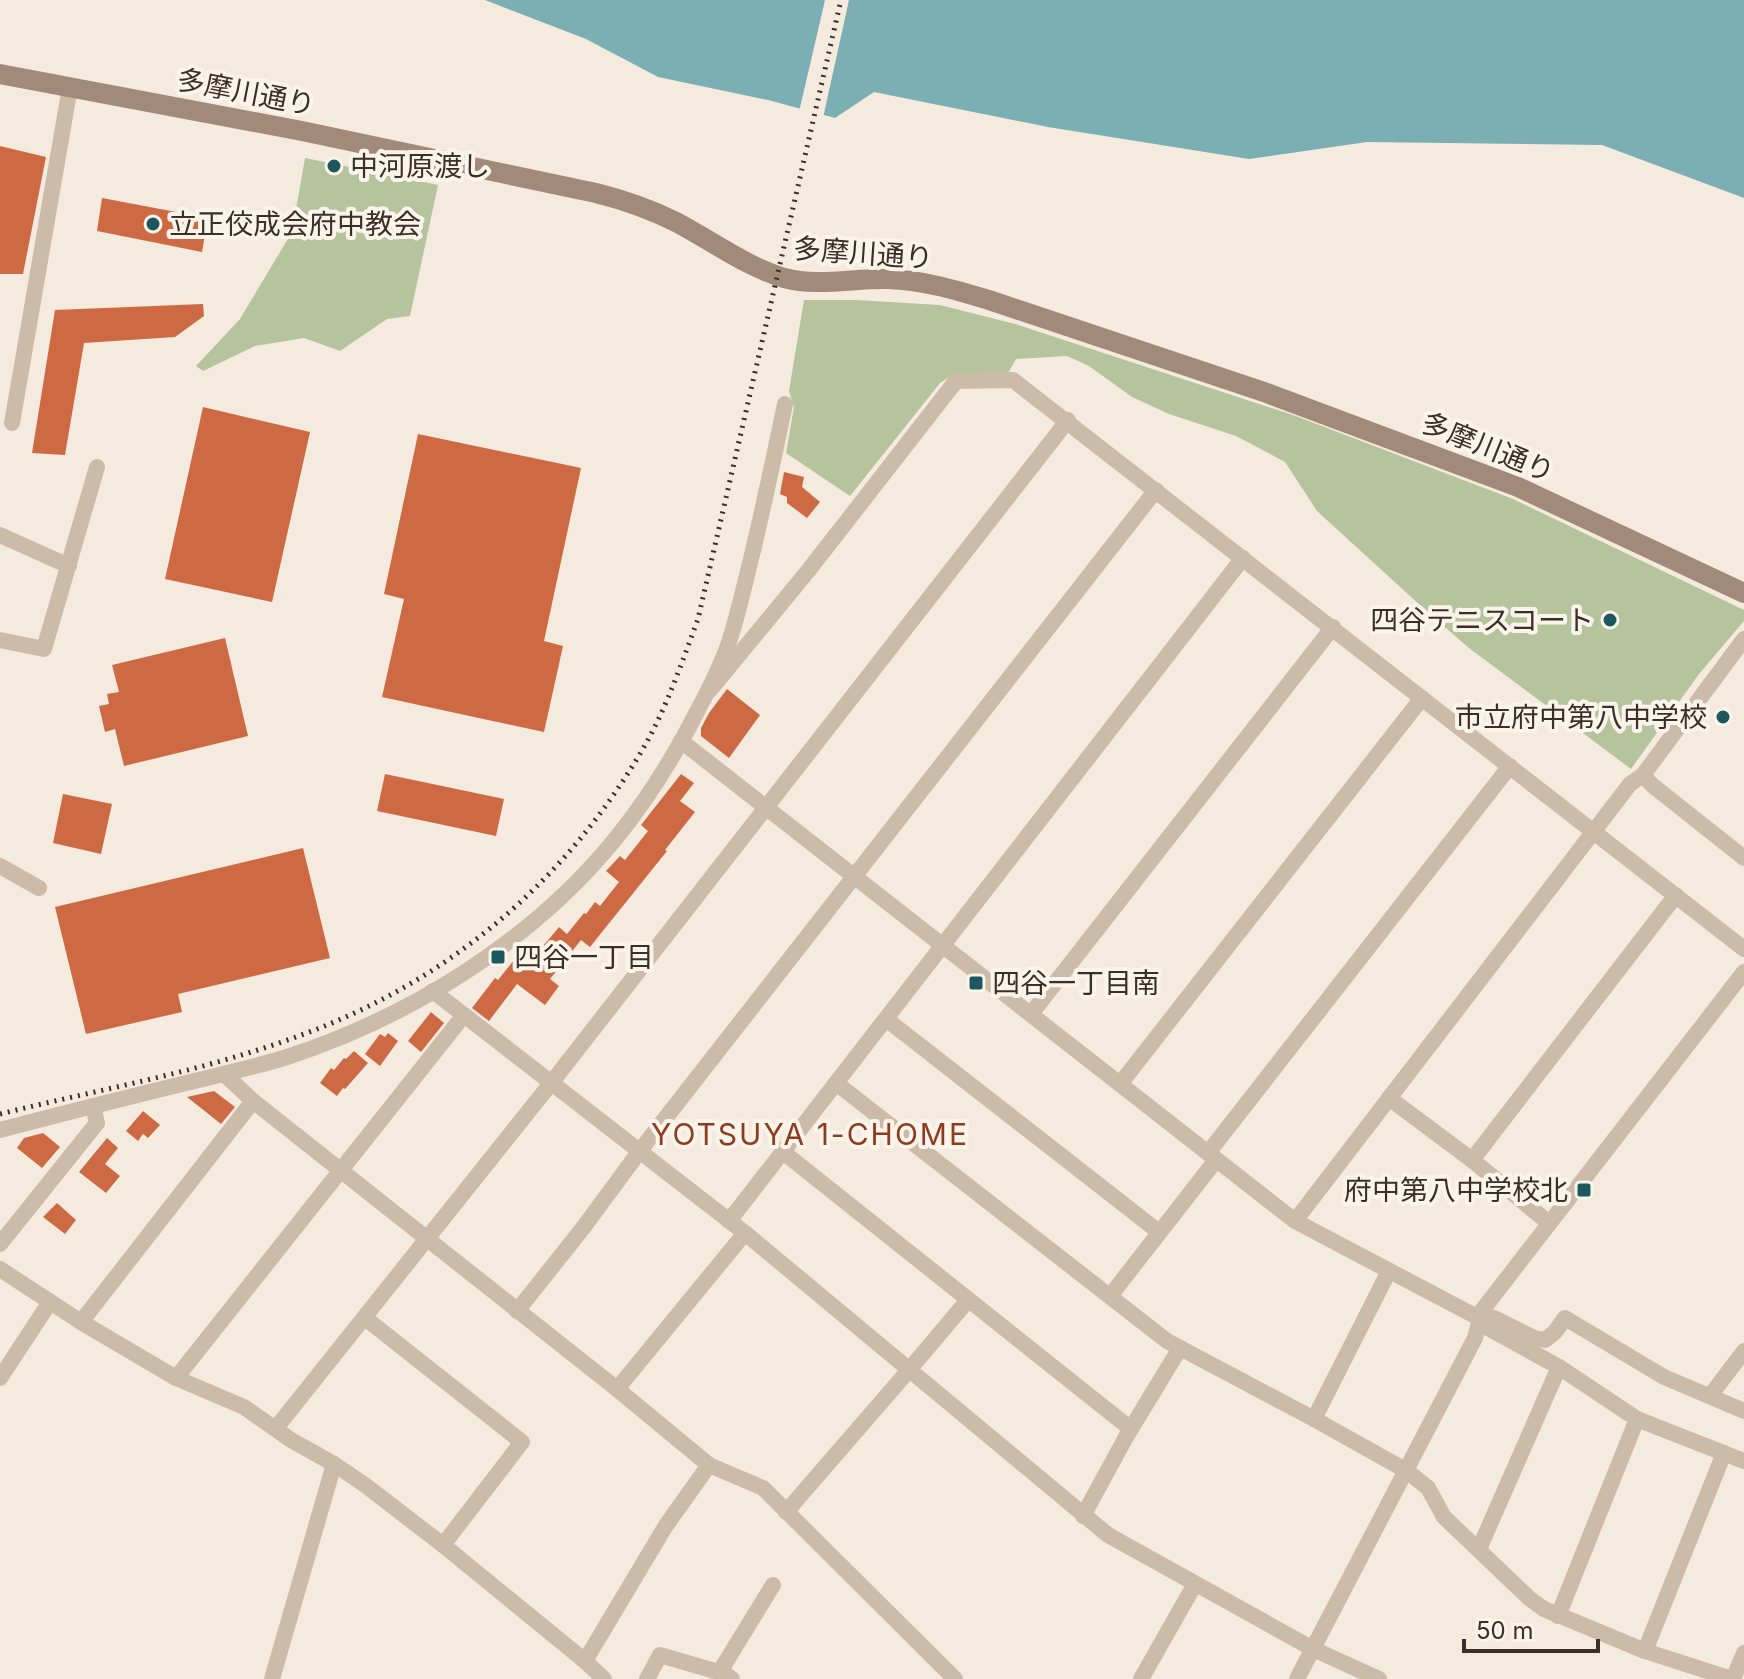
<svg xmlns="http://www.w3.org/2000/svg" width="1744" height="1679" font-family="Inter,'Noto Sans JP',sans-serif">
  <style>
    .green { fill: #b6c49d }
    .water { fill: #7bafb3 }
    .pier { fill: #f4eade }
    .building { fill: #cd6a44 }
    .lines { fill: none; stroke-linecap: round; stroke-linejoin: round }
    .street { stroke: #cdbba9; stroke-width: 16 }
    .secondary { stroke: #a18a7a; stroke-width: 20 }
    .rail { stroke: #3a2f29; stroke-width: 5; stroke-dasharray: 2 6; stroke-linecap: butt }
    .poi-dot { fill: #1c585e; stroke: #fbf4eb; stroke-width: 3 }
    .labels { text-anchor: middle; dominant-baseline: central; stroke-width: 8; stroke-linejoin: round; paint-order: stroke }
    .street-label { font-size: 28px; fill: #3a2f29; stroke: #fbf4eb }
    .poi-label { font-size: 28px; fill: #3a2f29; stroke: #fbf4eb; text-anchor: start }
    .neighbourhood-label { font-size: 30px; letter-spacing: 2px; fill: #8e3c1d; stroke: #fbf4eb }
  </style>
  <rect width="100%" height="100%" fill="#f4eade"/>
  <g class="green">
    <polygon points="305,158 438,185 410,316 387,319 340,351 304,338 255,346 203,371 196,366 240,319 292,232"/>
    <polygon points="804,300 856,300 940,305 1015,324 1293,415 1513,499 1744,610 1744,621 1699,674 1631,769 1469,648 1422,607 1317,511 1285,462 1236,436 1169,414 1132,397 1089,366 1067,356 1016,359 1008,373 954,374 940,383 850,496 786,453 794,407 789,391"/>
  </g>
  <polygon class="water" points="485,0 1744,0 1744,198 1602,145 1367,142 1249,159 1048,127 874,92 835,118 768,100 658,77 586,39"/>
  <polygon class="pier" points="825,0 849,0 823,118 799,112"/>
  <g class="building">
    <polygon points="0,146 46,157 23,274 0,274"/>
    <polygon points="102,198 208,218 202,252 97,231"/>
    <polygon points="203,304 204,316 175,337 84,343 65,455 32,453 55,310"/>
    <polygon points="203,407 310,432 272,602 165,579"/>
    <polygon points="418,434 581,468 544,641 563,646 544,732 382,697 404,599 384,594"/>
    <polygon points="784,472 804,477 802,487 820,502 807,518 787,503 787,497 780,494"/>
    <polygon points="225,638 248,736 124,766 115,729 105,732 99,706 109,704 107,694 119,692 112,665"/>
    <polygon points="727,689 760,715 729,758 701,736 701,728 709,713"/>
    <polygon points="385,774 504,799 496,836 377,811"/>
    <polygon points="681,774 694,783 680,801 695,812 665,850 667,851 590,947 581,940 550,979 559,986 545,1005 517,984 489,1021 472,1008 495,978 498,980 518,955 529,963 559,927 567,934 584,913 586,914 595,902 600,906 619,882 606,871 620,856 625,860 648,831 641,825"/>
    <polygon points="63,794 112,804 101,854 53,843"/>
    <polygon points="303,848 330,958 178,994 182,1012 86,1034 55,907"/>
    <polygon points="431,1012 444,1023 421,1052 408,1041"/>
    <polygon points="388,1033 398,1041 380,1066 365,1054 380,1034 385,1037"/>
    <polygon points="354,1051 368,1063 345,1089 343,1088 337,1096 320,1083 331,1068 334,1070 344,1058 346,1059"/>
    <polygon points="214,1091 235,1107 221,1124 187,1097"/>
    <polygon points="143,1111 160,1125 148,1138 143,1134 138,1141 126,1131"/>
    <polygon points="43,1133 60,1147 42,1168 17,1148 24,1138"/>
    <polygon points="107,1138 118,1148 105,1164 120,1176 106,1193 79,1172"/>
    <polygon points="57,1203 76,1220 65,1234 43,1217"/>
  </g>
  <g class="lines">
    <g class="street">
      <polyline points="12,423 70,87"/>
      <polyline points="0,535 69,566"/>
      <polyline points="0,640 44,649 97,467"/>
      <polyline points="710,690 808,571 956,381 1013,380 1744,949"/>
      <polyline points="681,741 1295,1221 1477,1317 1494,1318 1534,1338 1545,1340 1555,1332 1565,1318 1664,1377 1744,1411"/>
      <polyline points="1643,775 1652,785 1744,858"/>
      <polyline points="0,866 39,888"/>
      <polyline points="433,991 745,1233 1108,1535 1313,1649 1379,1679"/>
      <polyline points="1031,1014 1333,627"/>
      <polyline points="886,1019 1159,1232"/>
      <polyline points="224,1074 253,1101 617,1389 745,1233"/>
      <polyline points="836,1083 1167,1341 1314,1419 1407,1471 1428,1488 1444,1517 1530,1599 1544,1609 1645,1651 1732,1679"/>
      <polyline points="1120,1084 1422,698"/>
      <polyline points="1389,1098 1472,1160 1549,1223"/>
      <path d="M0,1130c57,-15 113,-29 170,-43 39,-10 79,-18 117,-30 123,-40 243,-115 325,-214 30,-36 55,-75 77,-116 14,-27 29,-53 39,-82 9,-26 15,-54 22,-82 13,-53 24,-106 35,-159"/>
      <polyline points="783,1152 1131,1429"/>
      <polyline points="1208,1153 1510,766"/>
      <polyline points="1472,1160 1676,895"/>
      <polyline points="729,1221 1243,558"/>
      <polyline points="1295,1221 1630,784 1643,775 1744,639"/>
      <polyline points="0,1244 97,1123 93,1106"/>
      <polyline points="0,1269 81,1322 176,1378 244,1407 291,1440 334,1464 365,1485 443,1545 585,1661 604,1679"/>
      <polyline points="1110,1296 1216,1160"/>
      <polyline points="517,1311 583,1228 639,1152 1156,490"/>
      <polyline points="365,1318 522,1442 443,1545"/>
      <polyline points="81,1322 253,1101"/>
      <polyline points="1479,1323 1559,1367 1637,1419 1744,1461"/>
      <polyline points="0,1378 50,1302"/>
      <polyline points="176,1378 464,1015"/>
      <polyline points="617,1389 709,1465 763,1488 955,1679"/>
      <polyline points="1710,1396 1744,1351"/>
      <polyline points="1314,1419 1389,1271"/>
      <polyline points="276,1428 552,1082 1068,420"/>
      <polyline points="786,1512 909,1370 968,1300"/>
      <polyline points="1083,1516 1126,1437 1180,1348"/>
      <polyline points="1479,1549 1559,1367"/>
      <polyline points="1558,1616 1637,1419"/>
      <polyline points="1645,1651 1724,1453"/>
      <polyline points="585,1661 665,1527 709,1465"/>
      <polyline points="719,1673 773,1585"/>
      <polyline points="272,1679 334,1464"/>
      <polyline points="647,1679 660,1655 725,1674 732,1679"/>
      <polyline points="1141,1679 1195,1584"/>
      <polyline points="1297,1679 1475,1338 1479,1323 1477,1317 1744,972"/>
      <polyline points="1733,1679 1744,1653"/>
    </g>
    <path class="secondary" d="M0,74l302,57 294,62c28,7 54,16 80,29 36,19 69,44 108,56 33,9 71,0 104,1 34,1 68,11 101,21l275,92 254,95 226,106"/>
    <path class="rail" d="M0,1114c101,-25 206,-43 304,-80 146,-54 262,-153 340,-287 23,-40 38,-85 54,-128l143,-619"/>
  </g>
  <g class="poi-dot">
    <circle cx="334" cy="166" r="8"/>
    <circle cx="153" cy="224" r="8"/>
    <circle cx="1610" cy="620" r="8"/>
    <circle cx="1723" cy="717" r="8"/>
    <rect x="490" y="949" width="16" height="16" rx="4"/>
    <rect x="968" y="975" width="16" height="16" rx="4"/>
    <rect x="1576" y="1182" width="16" height="16" rx="4"/>
  </g>
  <g class="labels">
    <g class="street-label">
      <text transform="translate(246 92) rotate(11)">多摩川通り</text>
      <text transform="translate(863 253) rotate(4)">多摩川通り</text>
      <text transform="translate(1488 447) rotate(22)">多摩川通り</text>
    </g>
    <g class="poi-label">
      <text x="350" y="166">中河原渡し</text>
      <text x="169" y="224">立正佼成会府中教会</text>
      <text x="1594" y="620" text-anchor="end">四谷テニスコート</text>
      <text x="1707" y="717" text-anchor="end">市立府中第八中学校</text>
      <text x="514" y="957">四谷一丁目</text>
      <text x="992" y="983">四谷一丁目南</text>
      <text x="1568" y="1190" text-anchor="end">府中第八中学校北</text>
    </g>
    <g class="neighbourhood-label">
      <text x="810" y="1134">YOTSUYA 1-CHOME</text>
    </g>
  </g>
  <path d="M1464 1639v12h134v-12" fill="none" stroke="#3a2f29" stroke-width="4"/>
  <text x="1476" y="1639" font-size="24" fill="#3a2f29" stroke="#fbf4eb" stroke-width="6" paint-order="stroke">50 m</text>
</svg>
